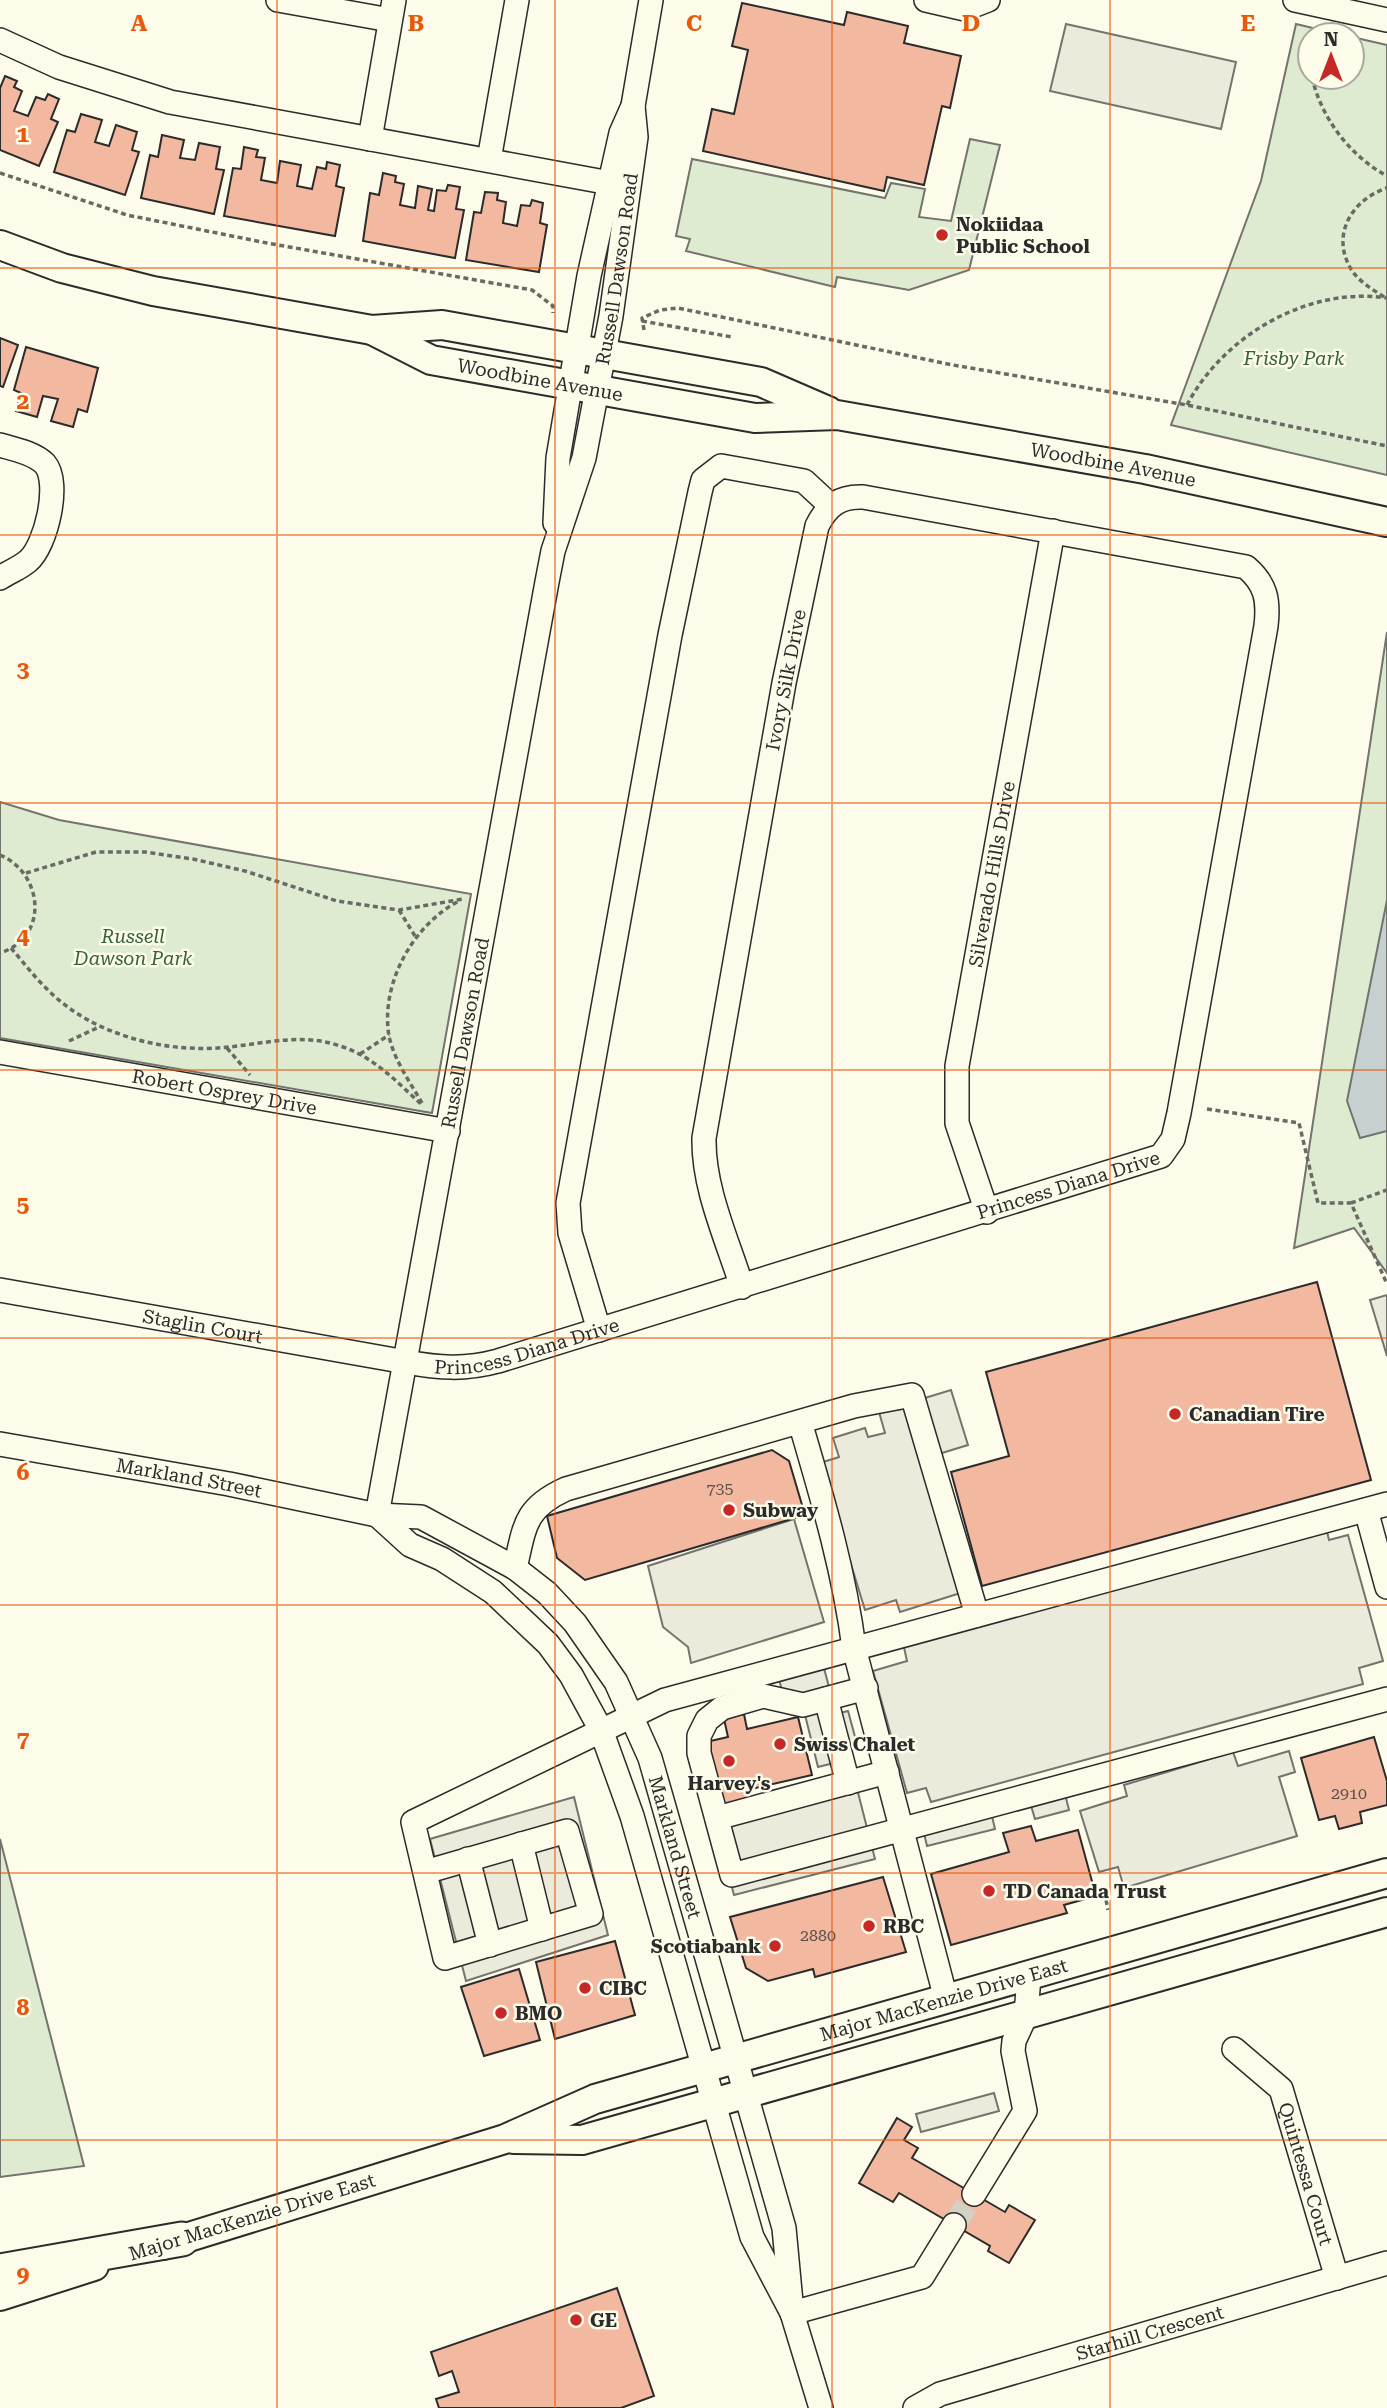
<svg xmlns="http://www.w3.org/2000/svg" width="1387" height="2408" font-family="'Roboto Serif',serif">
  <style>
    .green { fill: #deebd1; stroke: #74746e; stroke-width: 2 }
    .parking { fill: #eceadb; stroke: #74746e; stroke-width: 2 }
    .water { fill: #c7d0d0; stroke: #74746e; stroke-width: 2 }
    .building { fill: #f2b8a0; stroke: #2b2b2b; stroke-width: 2 }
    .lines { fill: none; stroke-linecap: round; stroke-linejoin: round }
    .minor-tunnel { stroke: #d3d1c4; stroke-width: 23; stroke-dasharray: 23 11; stroke-linecap: butt }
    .minor-casing { stroke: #2b2b2b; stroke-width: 26 }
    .major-casing { stroke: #2b2b2b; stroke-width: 32 }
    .highway-casing { stroke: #2b2b2b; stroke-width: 37 }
    .path { stroke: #6a6964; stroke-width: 3.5; stroke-dasharray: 5 3.5; stroke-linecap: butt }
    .minor { stroke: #fdfbea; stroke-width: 23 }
    .major { stroke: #fdfbea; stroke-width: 28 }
    .highway { stroke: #fdfbea; stroke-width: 33 }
    .grid { fill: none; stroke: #e8590c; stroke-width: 2; stroke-opacity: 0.55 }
    .poi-dot { fill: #c62828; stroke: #fdfbea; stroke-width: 2.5 }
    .labels { text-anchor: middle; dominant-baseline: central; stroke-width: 5; stroke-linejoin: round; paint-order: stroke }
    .number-label { font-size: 16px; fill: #5d4e48 }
    .poi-label { font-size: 19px; font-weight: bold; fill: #2b2b2b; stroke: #fdfbea; text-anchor: start }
    .street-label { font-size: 19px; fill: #2b2b2b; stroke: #fdfbea }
    .park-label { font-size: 19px; font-style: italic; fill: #34623c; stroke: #fdfbea }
    .grid-label { font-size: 23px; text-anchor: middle; font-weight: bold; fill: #e8590c; stroke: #fdfbea; stroke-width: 5; stroke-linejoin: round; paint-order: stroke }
  </style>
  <rect width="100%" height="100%" fill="#fdfbea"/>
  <g class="green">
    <polygon points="1296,24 1342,35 1310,35 1310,77 1352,77 1352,37 1387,45 1387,475 1171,425 1261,181"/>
    <polygon points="970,139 1000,145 969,270 909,290 837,277 835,287 686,251 690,239 676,236 692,159 885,198 891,183 925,189 919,217 951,221"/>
    <polygon points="1387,632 1387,1273 1354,1228 1294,1248"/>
    <polygon points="0,802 59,820 471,894 432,1113 0,1038"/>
    <polygon points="0,1839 84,2166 0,2177"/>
  </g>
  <g class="parking">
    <polygon points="1066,24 1236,62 1221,129 1050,91"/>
    <polygon points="1387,1295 1387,1356 1370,1300"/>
    <polygon points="951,1390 968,1445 929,1457 970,1590 900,1612 896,1600 865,1610 820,1463 839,1457 833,1438 865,1428 868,1437 885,1433 879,1412"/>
    <polygon points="794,1519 824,1622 691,1663 688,1647 663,1627 648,1566"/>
    <polygon points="1326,1527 1329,1540 1348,1535 1383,1661 1359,1668 1363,1684 931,1802 926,1788 907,1793 873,1671 907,1661 903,1643"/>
    <polygon points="824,1668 836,1714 848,1711 857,1744 843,1748 846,1760 818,1767 803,1707 787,1710 779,1679"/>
    <polygon points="1289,1751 1295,1772 1279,1777 1297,1836 1124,1888 1118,1867 1099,1872 1080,1811 1127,1796 1124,1785 1233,1752 1238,1766"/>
    <polygon points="854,1777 875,1859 734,1895 713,1814"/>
    <polygon points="1064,1790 1069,1810 1035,1819 1029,1799"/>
    <polygon points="574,1797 608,1935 466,1981 430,1839"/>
    <polygon points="991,1812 995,1829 927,1846 923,1829"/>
    <polygon points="994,2093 999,2111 921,2132 916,2114"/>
  </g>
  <polygon class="water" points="1387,900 1387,1131 1360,1138 1347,1101"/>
  <g class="building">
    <polygon points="742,3 844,25 847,12 908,26 904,43 961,56 950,108 942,106 924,185 887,177 884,191 703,151 712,109 734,114 748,50 732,46"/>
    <polygon points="5,76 17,81 14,87 22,91 14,111 28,116 36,97 45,100 48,94 59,99 51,119 58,122 39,166 0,150 0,88"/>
    <polygon points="81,114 102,120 95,142 109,146 116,125 137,132 132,150 139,152 125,195 54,172 67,130 75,132"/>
    <polygon points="162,135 184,140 180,158 195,160 199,143 220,147 216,169 224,170 214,214 141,198 150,155 158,157"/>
    <polygon points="244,147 258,150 256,157 265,158 261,180 277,183 280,161 301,165 297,186 312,189 317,167 326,169 327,162 340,165 336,186 344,188 335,236 224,216 233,168 241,169"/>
    <polygon points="383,173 396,176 395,182 404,184 400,205 415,208 418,186 432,189 428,210 434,211 437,190 446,191 448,185 460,187 456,209 464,210 455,258 363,241 370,193 379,195"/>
    <polygon points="485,192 498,193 497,200 506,202 503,223 517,226 521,205 530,206 532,200 543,203 540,223 547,225 539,272 466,260 474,212 481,213"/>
    <polygon points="0,338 18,345 3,387 0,386"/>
    <polygon points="26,347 98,368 87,412 78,409 73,427 51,421 58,399 43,396 37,417 16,411 21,393 14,390"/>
    <polygon points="1317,1282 1371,1480 982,1586 951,1472 1009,1456 986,1372"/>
    <polygon points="772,1450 789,1461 805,1515 585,1580 557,1558 547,1516"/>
    <polygon points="744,1714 747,1729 798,1717 812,1775 747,1790 749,1799 721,1806 706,1742 728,1737 724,1719"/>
    <polygon points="1374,1737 1387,1781 1387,1805 1360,1812 1362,1823 1339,1829 1335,1816 1319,1820 1301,1758"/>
    <polygon points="1031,1826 1036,1841 1078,1830 1096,1896 1064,1905 1067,1913 951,1945 931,1874 1009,1852 1003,1833"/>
    <polygon points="883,1877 906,1952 815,1977 813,1969 768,1981 746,1968 730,1917"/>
    <polygon points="615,1941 635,2015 555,2039 536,1962"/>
    <polygon points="519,1969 540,2040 484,2056 461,1987"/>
    <polygon points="897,2118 912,2127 904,2140 918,2148 912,2158 1005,2212 1009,2205 1035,2220 1009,2263 988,2251 990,2246 899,2193 893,2202 859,2183"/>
    <polygon points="617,2288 654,2396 621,2408 439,2408 436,2399 459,2392 452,2371 439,2376 431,2352"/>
  </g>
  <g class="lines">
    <polyline class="minor-tunnel" points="954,2225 974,2194"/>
    <g class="minor-casing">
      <g id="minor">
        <polyline points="278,0 390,20"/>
        <polyline points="926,0 965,9 988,0"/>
        <polyline points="1295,0 1387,20"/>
        <polyline points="0,40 59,67 170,102 610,183"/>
        <polyline points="370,139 394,0"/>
        <polyline points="489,160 517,0"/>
        <path d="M0,445c14,4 34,8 45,19 16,19 1,82 -17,97 -8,7 -19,11 -28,17"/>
        <polyline points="555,523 558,458 589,276 621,133 633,106 651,0"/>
        <path id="s1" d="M0,1052l448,79"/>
        <path id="s2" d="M987,1212l-30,-89v-57l96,-535"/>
        <path id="s3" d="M0,1290l406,72c33,6 59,8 92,-1l663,-205 12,-17 6,-26 87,-487c3,-26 0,-42 -20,-59l-383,-70c-24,-1 -36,9 -46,29l-33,157 -80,455c-1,50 23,101 38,149"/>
        <polyline points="599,1330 570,1233 568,1203 670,635 700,492 703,480 721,466 804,481 830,505"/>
        <path d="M800,1422c22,75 44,148 54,226l92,351"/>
        <path id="s4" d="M0,1444l229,40 148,31 44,2 94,51 32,25 28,30 41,59 34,76 134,470 8,85"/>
        <polyline points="1366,1510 1387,1587"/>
        <path id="s5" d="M377,1515l170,-933 6,-31 31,-93 27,-142 25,-179 -3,-31"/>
        <polyline points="377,1515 410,1545 442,1559 493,1592 548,1644 571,1675 601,1730 632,1816 752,2237 792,2313 821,2408"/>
        <path d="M515,1568c10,-42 9,-60 51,-79l288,-83 58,-11 65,220"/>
        <polyline points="866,1688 803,1705 763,1696 722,1708 707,1720 699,1736 699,1753 732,1875 1387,1699"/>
        <polyline points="826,1699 848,1783"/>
        <polyline points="717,1818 887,1772"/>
        <polyline points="521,1844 542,1929"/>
        <polyline points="468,1859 490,1945"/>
        <polyline points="425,1872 567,1831 591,1914 445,1958 413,1822 665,1700 1387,1504"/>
        <path id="s6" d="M1234,2049l47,40 56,189"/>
        <polyline points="974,2194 1025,2111 1013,2051 1014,2041 1026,2015 1029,1976"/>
        <polyline points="792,2313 922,2277 954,2225"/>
        <path id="s7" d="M915,2408l25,-14 447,-131"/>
      </g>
    </g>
    <g class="major-casing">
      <g id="major">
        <polyline points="0,245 62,268 153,291 372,330 442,325 761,382 828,411"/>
        <path id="s8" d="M372,330l59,30 324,58 82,-3 308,54 242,53"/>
        <polyline points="514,2139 582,2140 1387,1912"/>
        <path id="s9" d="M163,2245l342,-106 90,-40 792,-226"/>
        <polyline points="0,2296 94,2266"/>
      </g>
    </g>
    <g class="highway-casing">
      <polyline id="highway" points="0,2271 182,2239"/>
    </g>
    <g class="path">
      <polyline points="1309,38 1310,68"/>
      <path d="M1312,77c9,41 38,79 75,99"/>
      <polyline points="0,173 127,215 267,243 532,290 553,306 553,313"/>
      <path d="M1384,297c-12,-8 -26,-16 -33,-28 -21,-35 2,-70 36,-81"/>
      <polyline points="642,321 732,337"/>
      <polyline points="644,330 642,318 660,310 678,308 953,365 1187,405 1387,446"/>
      <path d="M1187,405c36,-69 121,-119 200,-107"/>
      <path d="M0,855c43,18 50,82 0,98"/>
      <polyline points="26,873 96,852 145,852 193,859 245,871 337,901 399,910 463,899"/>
      <polyline points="399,910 415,936"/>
      <path d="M11,948c13,15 25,31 39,44 45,44 118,62 179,55 38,-4 74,-14 111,-1 33,10 57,36 82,59"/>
      <polyline points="69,1041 99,1027"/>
      <polyline points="227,1048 250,1075"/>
      <polyline points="360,1054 389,1035"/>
      <path d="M422,1103c-12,-21 -28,-43 -33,-67 -9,-53 25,-112 70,-135"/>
      <polyline points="1207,1109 1299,1123 1318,1203 1351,1203 1387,1284"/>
      <polyline points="1351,1203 1387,1190"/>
      <polyline points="1106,1900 1108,1910"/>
    </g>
    <use href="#minor" class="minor"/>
    <use href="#major" class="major"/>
    <use href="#highway" class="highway"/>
  </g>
  <path class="grid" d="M277,0v2408M555,0v2408M832,0v2408M1110,0v2408M0,268h1387M0,535h1387M0,803h1387M0,1070h1387M0,1338h1387M0,1605h1387M0,1873h1387M0,2140h1387"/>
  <g class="poi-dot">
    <circle cx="942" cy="235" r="7"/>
    <circle cx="1175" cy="1414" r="7"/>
    <circle cx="729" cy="1510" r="7"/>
    <circle cx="780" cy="1744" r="7"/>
    <circle cx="729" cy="1761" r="7"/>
    <circle cx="989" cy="1891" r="7"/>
    <circle cx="869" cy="1926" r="7"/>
    <circle cx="775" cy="1946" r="7"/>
    <circle cx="585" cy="1988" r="7"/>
    <circle cx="501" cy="2013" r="7"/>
    <circle cx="576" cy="2320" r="7"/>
  </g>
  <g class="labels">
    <g class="number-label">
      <text x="720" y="1488">735</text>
      <text x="1349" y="1793">2910</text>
      <text x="818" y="1935">2880</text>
    </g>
    <g class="poi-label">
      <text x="956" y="224">Nokiidaa<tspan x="956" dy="22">Public School</tspan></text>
      <text x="1189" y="1414">Canadian Tire</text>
      <text x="743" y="1510">Subway</text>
      <text x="794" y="1744">Swiss Chalet</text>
      <text x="729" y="1783" text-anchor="middle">Harvey's</text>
      <text x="1003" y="1891">TD Canada Trust</text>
      <text x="883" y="1926">RBC</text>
      <text x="761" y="1946" text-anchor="end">Scotiabank</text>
      <text x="599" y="1988">CIBC</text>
      <text x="515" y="2013">BMO</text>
      <text x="590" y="2320">GE</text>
    </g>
    <g class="street-label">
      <text stroke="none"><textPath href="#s5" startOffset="1270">Russell Dawson Road</textPath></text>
      <text stroke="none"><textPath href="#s8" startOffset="177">Woodbine Avenue</textPath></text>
      <text stroke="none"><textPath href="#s8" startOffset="758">Woodbine Avenue</textPath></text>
      <text transform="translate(786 680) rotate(-79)">Ivory Silk Drive</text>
      <text stroke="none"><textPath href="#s2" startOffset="346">Silverado Hills Drive</textPath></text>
      <text stroke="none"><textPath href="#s5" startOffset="490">Russell Dawson Road</textPath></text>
      <text stroke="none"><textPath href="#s1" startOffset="228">Robert Osprey Drive</textPath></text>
      <text stroke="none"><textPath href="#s3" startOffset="1102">Princess Diana Drive</textPath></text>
      <text stroke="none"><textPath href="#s3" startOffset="206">Staglin Court</textPath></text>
      <text stroke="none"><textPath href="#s3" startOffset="536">Princess Diana Drive</textPath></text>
      <text stroke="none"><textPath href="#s4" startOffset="192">Markland Street</textPath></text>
      <text stroke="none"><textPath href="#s4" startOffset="864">Markland Street</textPath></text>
      <text stroke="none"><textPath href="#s9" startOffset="819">Major MacKenzie Drive East</textPath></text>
      <text stroke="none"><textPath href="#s6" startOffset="150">Quintessa Court</textPath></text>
      <text transform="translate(252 2217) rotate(-17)">Major MacKenzie Drive East</text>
      <text stroke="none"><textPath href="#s7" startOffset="247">Starhill Crescent</textPath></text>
    </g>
    <g class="park-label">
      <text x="1294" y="358">Frisby Park</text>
      <text x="133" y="936">Russell<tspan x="133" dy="22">Dawson Park</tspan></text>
    </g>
  </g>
  <g class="grid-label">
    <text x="139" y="31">A</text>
    <text x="416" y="31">B</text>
    <text x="694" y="31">C</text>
    <text x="971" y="31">D</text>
    <text x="1248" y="31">E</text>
    <text x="23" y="142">1</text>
    <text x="23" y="409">2</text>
    <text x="23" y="677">3</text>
    <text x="23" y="944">4</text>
    <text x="23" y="1212">5</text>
    <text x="23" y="1480">6</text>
    <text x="23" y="1747">7</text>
    <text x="23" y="2015">8</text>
    <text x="23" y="2282">9</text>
  </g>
  <g transform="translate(1331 56)"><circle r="33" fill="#fdfbea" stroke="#a9a89e" stroke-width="2"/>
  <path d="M0-5L12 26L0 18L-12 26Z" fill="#c62828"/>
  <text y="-10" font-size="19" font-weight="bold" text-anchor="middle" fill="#2b2b2b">N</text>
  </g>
</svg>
